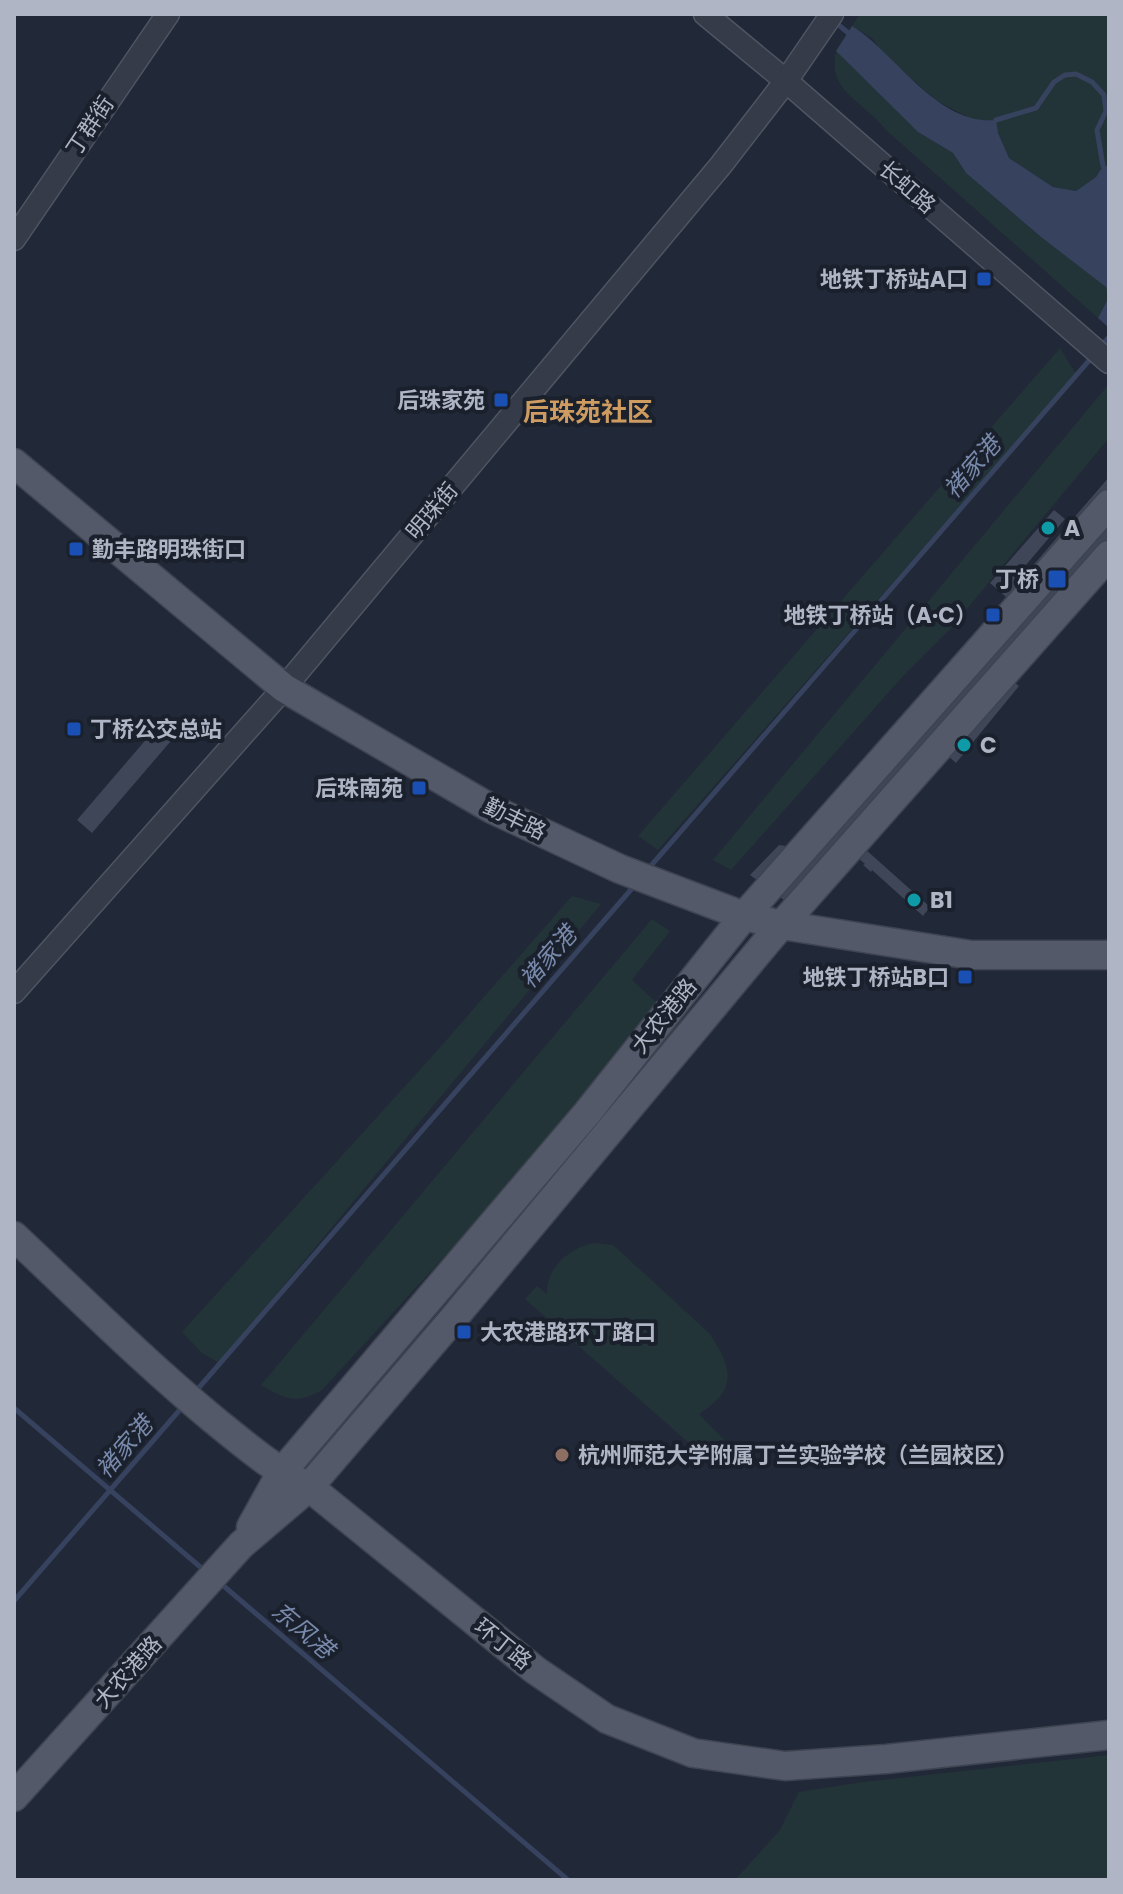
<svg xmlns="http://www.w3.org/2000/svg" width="1123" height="1894" font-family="Poppins,'Noto Sans SC',sans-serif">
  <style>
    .green { fill: #233438 }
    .water { fill: #36425e }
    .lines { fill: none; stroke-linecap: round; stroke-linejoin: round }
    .stream { stroke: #36425e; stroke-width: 5 }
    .building { fill: #3e4657 }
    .minor-casing { stroke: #4f5562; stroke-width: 25 }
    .major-casing { stroke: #3e4451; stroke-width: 31 }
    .minor { stroke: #353b48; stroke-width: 22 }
    .major { stroke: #535968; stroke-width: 28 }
    .transit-dot { fill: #1a4fb4; stroke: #1a202c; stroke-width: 3 }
    .culture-dot { fill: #0f9aa8; stroke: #1a202c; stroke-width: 3 }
    .education-dot { fill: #8d6e63; stroke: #1a202c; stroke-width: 3 }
    .labels { text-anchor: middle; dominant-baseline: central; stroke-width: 8; stroke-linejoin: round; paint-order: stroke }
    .street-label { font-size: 22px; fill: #afb5c4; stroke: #1a202c }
    .poi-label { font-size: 22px; font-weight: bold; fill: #afb5c4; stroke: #1a202c; text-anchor: start }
    .water-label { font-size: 24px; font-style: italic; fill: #7889ab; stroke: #1a202c }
    .quarter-label { font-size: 26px; font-weight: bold; fill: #ce9b60; stroke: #1a202c }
  </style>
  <rect width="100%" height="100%" fill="#212837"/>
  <g class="green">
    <polygon points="860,14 1109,14 1109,166 1103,166 1096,177 1076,191 1053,187 1009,158 998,133 982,121 970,118 937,101 883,54 873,39 852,26"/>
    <path d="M836,51l82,81 35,21 13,20 75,64 66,50 2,10 -11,21 -212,-188c-23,-30 -59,-38 -50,-79z"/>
    <polygon points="1060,348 1076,374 658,850 638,836"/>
    <polygon points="1109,384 1109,438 951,628 904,675 731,870 713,860"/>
    <polygon points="572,896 601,904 219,1363 202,1353 182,1332 436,1052"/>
    <path d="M652,919l18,12 -38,49 36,33 -346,377c-27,15 -36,9 -61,-5z"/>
    <path d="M593,1243l20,2 96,88c24,35 29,56 -10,81l29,30 -16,19 -187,-164 12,-13 10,8c-1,-26 22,-46 46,-51z"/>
    <polygon points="1109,1755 1109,1880 735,1880 780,1830 799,1792 863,1782"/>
  </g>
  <path class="water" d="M852,26c44,27 85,100 144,94l2,13 11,25 44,29 23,4 20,-14 7,-11h6v162l-11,-10 11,-21 -3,-10 -65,-50 -75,-64 -13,-20 -35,-21 -82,-81z"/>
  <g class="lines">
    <g class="stream">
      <polyline points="835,22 852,36"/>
      <polyline points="996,120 1036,108 1054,82 1065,75 1076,74 1092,82 1104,95 1106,111 1097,130 1103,166"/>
      <polyline points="1099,348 1109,337"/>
      <polyline points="649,868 1093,356"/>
      <polyline points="196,1391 635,885"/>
      <polyline points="14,1408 205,1571"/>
      <polyline points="219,1582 568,1880"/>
      <polyline points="14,1601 184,1405"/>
    </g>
  </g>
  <g class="building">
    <polygon points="1109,477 1109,555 1007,677 1019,686 956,763 948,756 864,848 930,907 923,916 872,870 871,872 863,865 865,864 857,857 792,906 750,875 779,845 786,846 1006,597 990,583 1054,510 1065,519 1014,579 1018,583"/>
    <polygon points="167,715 182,728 92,833 77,820"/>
  </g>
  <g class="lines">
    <g class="minor-casing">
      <g id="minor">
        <polyline points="705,14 786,81 1109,362"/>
        <polyline points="14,239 168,14"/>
        <polyline points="14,992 284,688 721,165 786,81 832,14"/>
      </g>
    </g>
    <g class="major-casing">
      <g id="major">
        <polyline points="14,463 284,688 492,809 620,869 744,916 782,925 971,955 1109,955"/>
        <path d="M14,1236c66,62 130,126 200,184 31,25 60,50 95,67l226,183 72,49 86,34 92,13 101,-7 223,-24"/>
        <polyline points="251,1527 281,1473 588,1112 744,916 1109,504"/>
        <polyline points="14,1797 241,1545 309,1487 453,1319 770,938 1109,555"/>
      </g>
    </g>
    <use href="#minor" class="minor"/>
    <use href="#major" class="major"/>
  </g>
  <g class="transit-dot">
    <rect x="976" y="271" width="16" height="16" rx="4"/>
    <rect x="493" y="392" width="16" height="16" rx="4"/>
    <rect x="68" y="541" width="16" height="16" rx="4"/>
    <rect x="1047" y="569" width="20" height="20" rx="4"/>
    <rect x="985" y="607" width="16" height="16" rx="4"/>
    <rect x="66" y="721" width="16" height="16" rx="4"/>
    <rect x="411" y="780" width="16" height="16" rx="4"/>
    <rect x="957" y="969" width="16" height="16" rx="4"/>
    <rect x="456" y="1324" width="16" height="16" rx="4"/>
  </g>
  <g class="culture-dot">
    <circle cx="1048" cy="528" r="8"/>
    <circle cx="964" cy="745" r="8"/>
    <circle cx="914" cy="900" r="8"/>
  </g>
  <circle class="education-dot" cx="562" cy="1455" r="8"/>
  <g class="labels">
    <g class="street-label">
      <text transform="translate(90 126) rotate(-56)">丁群街</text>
      <text transform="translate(907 187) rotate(41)">长虹路</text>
      <text transform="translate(432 511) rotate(-50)">明珠街</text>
      <text transform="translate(515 819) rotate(26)">勤丰路</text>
      <text transform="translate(664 1016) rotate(-51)">大农港路</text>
      <text transform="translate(503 1644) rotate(39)">环丁路</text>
      <text transform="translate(128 1672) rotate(-48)">大农港路</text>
    </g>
    <g class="poi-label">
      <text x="968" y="279" text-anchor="end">地铁丁桥站A口</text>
      <text x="485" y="400" text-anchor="end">后珠家苑</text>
      <text x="1064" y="528">A</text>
      <text x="92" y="549">勤丰路明珠街口</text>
      <text x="1039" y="579" text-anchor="end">丁桥</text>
      <text x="977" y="615" text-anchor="end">地铁丁桥站（A·C）</text>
      <text x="90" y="729">丁桥公交总站</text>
      <text x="980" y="745">C</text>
      <text x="403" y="788" text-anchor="end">后珠南苑</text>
      <text x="930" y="900">B1</text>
      <text x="949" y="977" text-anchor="end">地铁丁桥站B口</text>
      <text x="480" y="1332">大农港路环丁路口</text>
      <text x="578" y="1455">杭州师范大学附属丁兰实验学校（兰园校区）</text>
    </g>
    <g class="water-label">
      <text transform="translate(972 467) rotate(-49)">褚家港</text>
      <text transform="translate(548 957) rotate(-49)">褚家港</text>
      <text transform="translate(124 1447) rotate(-49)">褚家港</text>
      <text transform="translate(303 1630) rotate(40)">东风港</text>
    </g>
    <g class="quarter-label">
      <text x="588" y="412">后珠苑社区</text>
    </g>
  </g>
  <rect width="1123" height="1894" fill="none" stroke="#afb5c4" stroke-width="32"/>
</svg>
